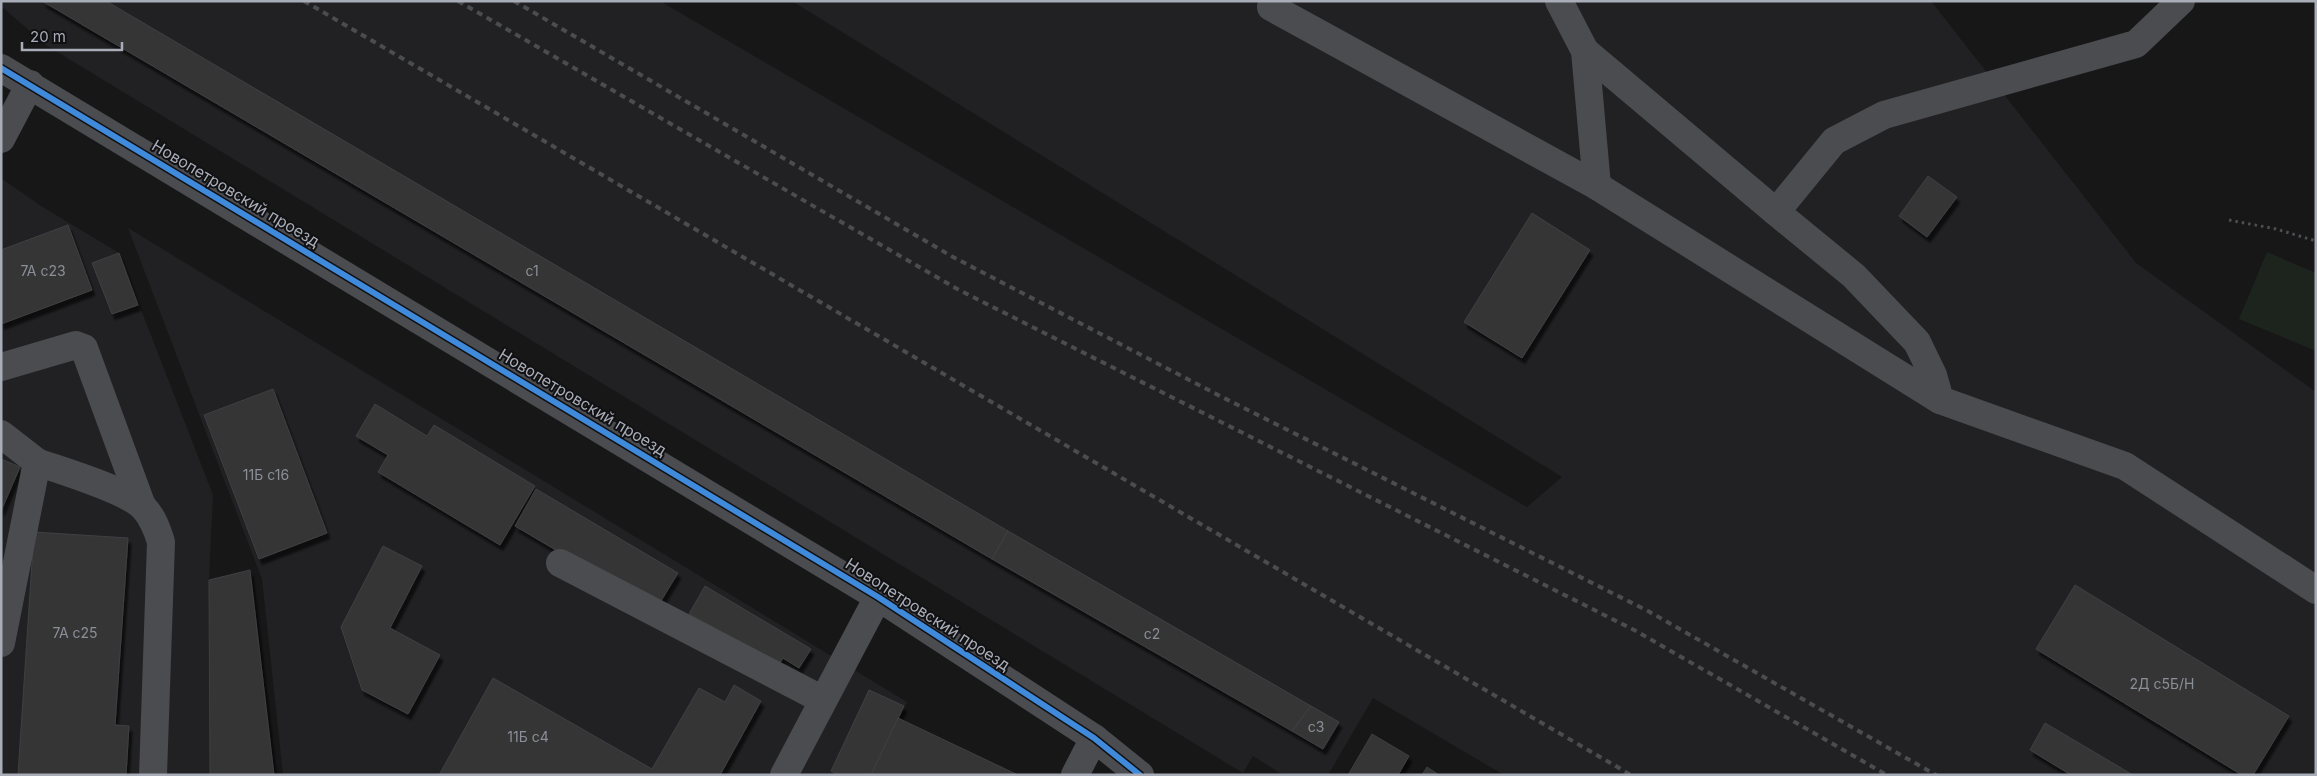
<svg xmlns="http://www.w3.org/2000/svg" width="2317" height="776" font-family="Inter,sans-serif">
  <style>
    .built { fill: #212123 }
    .green { fill: #1d241e }
    .building { fill: #353536; stroke: #3f4043; filter: url(#shadow) }
    .lines { fill: none; stroke-linecap: round; stroke-linejoin: round }
    .path { stroke: #4d4e52; stroke-width: 3; stroke-dasharray: 2.5 4; stroke-linecap: butt }
    .minor { stroke: #4b4c50; stroke-width: 28 }
    .rail { stroke: #4b4c4f; stroke-width: 4; stroke-dasharray: 6 5; stroke-linecap: butt }
    .cycleway-casing { stroke: #111113; stroke-width: 9 }
    .cycleway { stroke: #408adc; stroke-width: 6 }
    .labels { text-anchor: middle; dominant-baseline: central; stroke-width: 4; stroke-linejoin: round; paint-order: stroke }
    .number-label { font-size: 14px; fill: #8b8f98 }
    .street-label { font-size: 16px; fill: #a8adb8; stroke: #111113 }
  </style>
  <defs>
    <filter id="shadow"><feDropShadow dx="3" dy="5.5" stdDeviation="1" flood-color="#0009"/></filter>
  </defs>
  <rect width="100%" height="100%" fill="#171717"/>
  <g class="built">
    <polygon points="1,1 660,1 1527,507 1562,477 792,1 1931,1 2136,263 2316,392 2316,775 1504,775 1373,698 1328,775 1283,775 1253,756 1243,773 46,45 1,6"/>
    <polygon points="1,178 41,206 119,253 213,495 209,580 210,775 1,775"/>
    <polygon points="128,228 907,702 873,775 283,775 262,579"/>
  </g>
  <polygon class="green" points="2267,252 2316,273 2316,351 2239,319"/>
  <g class="building">
    <polygon points="42,1 106,1 1008,531 992,559"/>
    <polygon points="1928,176 1957,197 1927,237 1899,216"/>
    <polygon points="1532,213 1590,250 1522,358 1464,322"/>
    <polygon points="68,225 92,290 1,324 1,250"/>
    <polygon points="119,253 138,305 112,314 92,263"/>
    <polygon points="273,389 327,533 259,559 204,415"/>
    <polygon points="375,404 427,436 434,425 535,486 500,545 378,472 388,455 356,436"/>
    <polygon points="1,459 20,467 1,511"/>
    <polygon points="536,489 678,573 656,609 515,526"/>
    <polygon points="1008,531 1311,706 1292,731 992,559"/>
    <polygon points="34,532 128,538 115,725 129,726 126,775 18,775"/>
    <polygon points="383,546 422,566 390,628 440,655 408,714 362,690 341,627"/>
    <polygon points="250,570 274,775 210,775 209,580"/>
    <polygon points="2075,585 2289,716 2253,775 2242,775 2036,649"/>
    <polygon points="705,586 811,649 799,668 783,658 778,666 689,614"/>
    <polygon points="493,678 652,769 699,688 725,702 734,685 761,701 720,775 439,775"/>
    <polygon points="869,690 904,706 871,775 838,775 831,771"/>
    <polygon points="1311,706 1339,722 1323,749 1292,731"/>
    <polygon points="898,718 1018,775 871,775"/>
    <polygon points="2045,723 2133,775 2071,775 2030,750"/>
    <polygon points="1372,734 1409,756 1398,775 1348,775"/>
    <polygon points="1427,767 1439,775 1422,775"/>
  </g>
  <g class="lines">
    <polyline class="path" points="2229,220 2276,229 2316,241"/>
    <g class="minor">
      <polyline points="1559,1 1585,51 1597,186"/>
      <polyline points="1271,7 1597,186 1940,400 1933,375 1917,342 1854,276 1776,212 1834,141 1884,115 2136,44 2181,1"/>
      <polyline points="1585,51 1776,212"/>
      <polyline points="1,68 878,597 1094,738 1140,775"/>
      <polyline points="1,139 30,84"/>
      <polyline points="1,367 76,345 84,348 142,506"/>
      <polyline points="1940,400 2125,466 2316,590"/>
      <polyline points="1,434 37,462"/>
      <polyline points="560,563 823,700"/>
      <path d="M1,643l36,-181c24,9 91,28 107,46 9,10 13,21 17,34l-8,233"/>
      <polyline points="784,775 878,597"/>
      <polyline points="1075,775 1094,738"/>
    </g>
    <g class="rail">
      <polyline points="304,1 1631,775"/>
      <polyline points="458,1 959,290 1636,631 1887,775"/>
      <polyline points="514,1 953,257 1220,396 1648,611 1936,775"/>
    </g>
    <g class="cycleway-casing">
      <polyline id="cycleway" points="1,68 878,597 1094,738 1140,775"/>
    </g>
    <use href="#cycleway" class="cycleway"/>
  </g>
  <g class="labels">
    <g class="number-label">
      <text x="43" y="270">7А с23</text>
      <text x="532" y="270">с1</text>
      <text x="266" y="474">11Б с16</text>
      <text x="75" y="632">7А с25</text>
      <text x="1152" y="633">с2</text>
      <text x="2162" y="683">2Д с5Б/Н</text>
      <text x="1316" y="726">с3</text>
      <text x="528" y="736">11Б с4</text>
    </g>
    <g class="street-label">
      <text transform="translate(236 193) rotate(31)">Новопетровский проезд</text>
      <text transform="translate(583 402) rotate(31)">Новопетровский проезд</text>
      <text transform="translate(928 614) rotate(33)">Новопетровский проезд</text>
    </g>
  </g>
  <rect width="2317" height="776" fill="none" stroke="#a8adb8" stroke-width="5"/>
  <path d="M22 42v8h100v-8" fill="none" stroke="#a8adb8" stroke-width="2.5"/>
  <text x="30" y="42" font-size="15" fill="#a8adb8" stroke="#111113" stroke-width="4" paint-order="stroke">20 m</text>
</svg>
